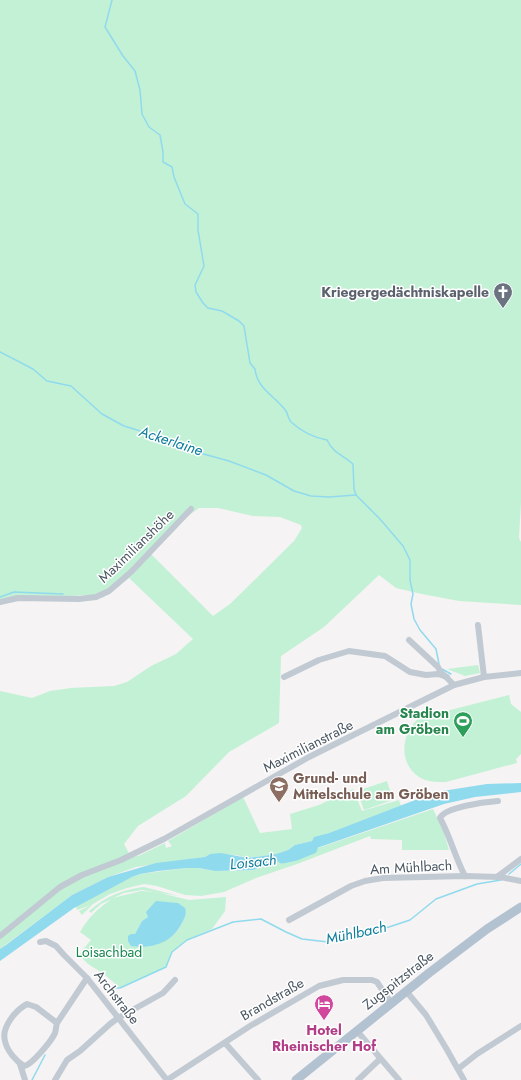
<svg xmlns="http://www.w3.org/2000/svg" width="521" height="1080" font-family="Jost,sans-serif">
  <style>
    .green { fill: #c3f1d5; fill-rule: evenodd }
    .water { fill: #90daee }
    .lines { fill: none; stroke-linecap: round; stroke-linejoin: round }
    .stream { stroke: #90daee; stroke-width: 1.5 }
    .river { stroke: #90daee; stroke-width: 9 }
    .street { stroke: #c1cad2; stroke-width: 6 }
    .primary { stroke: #b3c2d1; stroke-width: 9 }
    .labels { text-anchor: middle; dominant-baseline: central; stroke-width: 3; stroke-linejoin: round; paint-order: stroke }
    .worship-label { font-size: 14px; font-weight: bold; fill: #5b616d; stroke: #fff; text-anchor: end }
    .street-label { font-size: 14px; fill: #4a5661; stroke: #fff }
    .leisure-label { font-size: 14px; font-weight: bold; fill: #27864d; stroke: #fff; text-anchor: end }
    .education-label { font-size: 14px; font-weight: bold; fill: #785e54; stroke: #fff; text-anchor: start }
    .park-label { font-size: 14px; fill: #17864f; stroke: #fff }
    .hotel-label { font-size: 14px; font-weight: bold; fill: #b23c85; stroke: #fff }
    .water-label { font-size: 15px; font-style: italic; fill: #0c7c9b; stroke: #fff }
  </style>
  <rect width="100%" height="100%" fill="#f5f3f3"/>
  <g class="green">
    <path d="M0,0h521v502l-2,36 2,4v63l-62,-4 -37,-7 -26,-6 -17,-13 -55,52 -43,29 -2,67 -50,29 -43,44 -48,30 -14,18 7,13 7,-1 27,-13 1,5 6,-2 -4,-5 75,-44 17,36 32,-4 -2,-15 29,-9 34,-16 9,22 37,-11 2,6 -72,27 -14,4 -3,4 -17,4 -7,5 -12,4 -28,4 -12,-3 -26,-1 -5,3 -69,10 -28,10 -36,18 -72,54v-258l32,7 18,-7 21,-3 43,-2 13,-4 24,-16 25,-12 17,-15 -64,-61 -21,16 -6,4 -14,-3 -88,5zM199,508h19l35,8 27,1 21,8 1,3 -8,13 -64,63 -17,12 -62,-62 37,-38z"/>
    <polygon points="478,665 480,673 465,676 447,669"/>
    <path d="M509,695l2,9 10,8v42l-5,5 1,4 -71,19c-9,0 -19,0 -27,-5 -21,-14 -18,-44 0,-59z"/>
    <polygon points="387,781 393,800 364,810 357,791"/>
    <polygon points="433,809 443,830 449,850 402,850 402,840 371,839 370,836 297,864 256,878 224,892 201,896 185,895 157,886 144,884 127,888 110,894 93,904 82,915 79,911 91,905 77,910 76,906 127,879 140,874 186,868 199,868 215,871 253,870"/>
    <path d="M144,887l35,9 -37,-6 -18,3 -11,5 28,-7 15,1 33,8 37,-3 -1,14 -13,18 -25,11 -15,12 -6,15 -46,21 -16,-14 -16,-10 -8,-8 1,-4 10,-12 -11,-8c8,-14 18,-24 32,-33l-11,5 -10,9 -2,-2c18,-15 32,-21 55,-24zM186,913c-7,22 -16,27 -38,33l-17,-12h4l7,-13 6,-4z"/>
  </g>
  <g class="water">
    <polygon points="521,783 521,792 475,797 444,804 253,870 215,871 199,868 186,868 158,871 140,874 132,877 74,908 0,961 0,949 6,945 72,895 108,877 156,863 205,857 210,854 221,853 248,858 276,854 288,850 295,845 312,841 314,837 329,833 436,792 487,784"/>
    <path d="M156,901l22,2 7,5c2,6 0,9 -3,15 -10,20 -30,26 -51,23l-3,-5v-5l3,-2h4l7,-13 6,-4 -2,-5z"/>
  </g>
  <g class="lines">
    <g class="stream">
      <path d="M112,0l-7,27 18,29 12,15 5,19 2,24 7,13 11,8 3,17v10l9,5 2,10 11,27 13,10v16l6,36 -9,19 1,7 7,11 5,5 14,3 17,10 5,5 6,37 5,6c2,20 20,27 31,42 2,3 2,8 5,11 10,9 24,16 36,18 6,13 16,15 26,24l1,25 2,6 24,24 23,27 7,14v20l3,14 -2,10 3,15 6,11 16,19 3,15"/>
      <polyline points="0,352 33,369 47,381 71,386 102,414 124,426 153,435 200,453 229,461 266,475 294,491 311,496 329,497 356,495"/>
      <polyline points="0,597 14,592 63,594"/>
      <polyline points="442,669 451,674"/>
      <polyline points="509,874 521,864"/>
      <polyline points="109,988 120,988 166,967 172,952 187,940 233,922 261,919 286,932 302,939 328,942 380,930 410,920 436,899 477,884 501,880"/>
      <polyline points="32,1080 45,1055"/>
    </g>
    <polyline class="river" points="282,859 296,856 313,849"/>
    <g class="street">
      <polyline points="0,602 18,598 79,599 96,597 109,591 131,572 191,509"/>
      <polyline points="478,625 484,677"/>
      <polyline points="409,640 438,667 440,671 454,685"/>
      <polyline points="284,677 319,660 349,651 385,656 410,672 426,675 438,674 447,677"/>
      <path d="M465,876c-10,-19 -15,-40 -25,-58 5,-11 45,-16 58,-17"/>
      <polyline points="497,877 521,859"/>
      <polyline points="289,920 351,886 365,881 383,878 465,876 500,877 521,881"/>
      <polyline points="0,936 60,887 82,875 121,860 164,839 309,757 454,685 484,677 521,673"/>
      <polyline points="40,942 46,941 56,946 64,955 87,978 167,1080"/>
      <polyline points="406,991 426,1015 446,1048 464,1080"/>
      <path d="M57,1023c-1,3 -1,7 -2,10 -3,7 -23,32 -31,33 -8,-5 -17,-15 -19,-25 -4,-14 11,-31 22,-37l9,3 21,16 30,-45"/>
      <polyline points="357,1031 399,1080"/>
      <polyline points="225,1043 258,1080"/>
      <polyline points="20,1064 25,1080"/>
      <polyline points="458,1069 477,1054 521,1026"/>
      <polyline points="55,1080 67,1060 80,1051 110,1024 118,1018 163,993 175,980"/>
      <polyline points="167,1080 250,1026 319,986 343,980 372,980 377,982 391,1003"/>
      <polyline points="358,1080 380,1059"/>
    </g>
    <polyline class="primary" points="296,1080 429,973 487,929 521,907"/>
  </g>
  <defs>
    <g id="church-pin" transform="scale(1)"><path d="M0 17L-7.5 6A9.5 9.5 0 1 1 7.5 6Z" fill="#6b7280" stroke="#fff"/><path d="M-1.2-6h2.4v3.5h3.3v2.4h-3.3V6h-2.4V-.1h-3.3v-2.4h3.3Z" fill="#fff"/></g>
    <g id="stadium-pin" transform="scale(1)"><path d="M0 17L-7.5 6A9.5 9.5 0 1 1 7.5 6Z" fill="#2e9e5b" stroke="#fff"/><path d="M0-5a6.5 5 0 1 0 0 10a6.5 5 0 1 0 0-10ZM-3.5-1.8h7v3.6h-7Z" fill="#fff"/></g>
    <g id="school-pin" transform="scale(1)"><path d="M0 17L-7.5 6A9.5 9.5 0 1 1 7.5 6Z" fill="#8d6e63" stroke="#fff"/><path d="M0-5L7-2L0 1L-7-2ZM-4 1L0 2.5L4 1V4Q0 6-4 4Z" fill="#fff"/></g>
    <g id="hotel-pin" transform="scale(1)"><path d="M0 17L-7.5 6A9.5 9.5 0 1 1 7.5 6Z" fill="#d1479c" stroke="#fff"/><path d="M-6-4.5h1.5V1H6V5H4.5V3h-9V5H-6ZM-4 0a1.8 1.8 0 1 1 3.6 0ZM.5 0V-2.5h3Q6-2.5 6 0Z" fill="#fff"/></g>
  </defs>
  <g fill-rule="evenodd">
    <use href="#church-pin" x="503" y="292"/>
    <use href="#stadium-pin" x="463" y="721"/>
    <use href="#school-pin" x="279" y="786"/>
    <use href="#hotel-pin" x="324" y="1004"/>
  </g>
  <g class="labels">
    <g class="worship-label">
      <text x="489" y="292">Kriegergedächtniskapelle</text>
    </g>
    <g class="street-label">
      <text transform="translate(136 546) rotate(-44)">Maximilianshöhe</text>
      <text transform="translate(308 746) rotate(-27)">Maximilianstraße</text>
      <text transform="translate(411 867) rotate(-3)">Am Mühlbach</text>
      <text transform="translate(398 980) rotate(-38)">Zugspitzstraße</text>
      <text transform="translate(117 997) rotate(52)">Archstraße</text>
      <text transform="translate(272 999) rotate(-30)">Brandstraße</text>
    </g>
    <g class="leisure-label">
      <text x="449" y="713">Stadion<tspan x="449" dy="16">am Gröben</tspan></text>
    </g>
    <g class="education-label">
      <text x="293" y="778">Grund- und<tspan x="293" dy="16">Mittelschule am Gröben</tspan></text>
    </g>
    <g class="park-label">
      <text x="109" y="952">Loisachbad</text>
    </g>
    <g class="hotel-label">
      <text x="324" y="1030">Hotel<tspan x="324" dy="16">Rheinischer Hof</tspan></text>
    </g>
    <g class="water-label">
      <text transform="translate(171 441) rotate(18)">Ackerlaine</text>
      <text transform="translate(253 862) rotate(-6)">Loisach</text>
      <text transform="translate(356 933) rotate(-12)">Mühlbach</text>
    </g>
  </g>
</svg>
